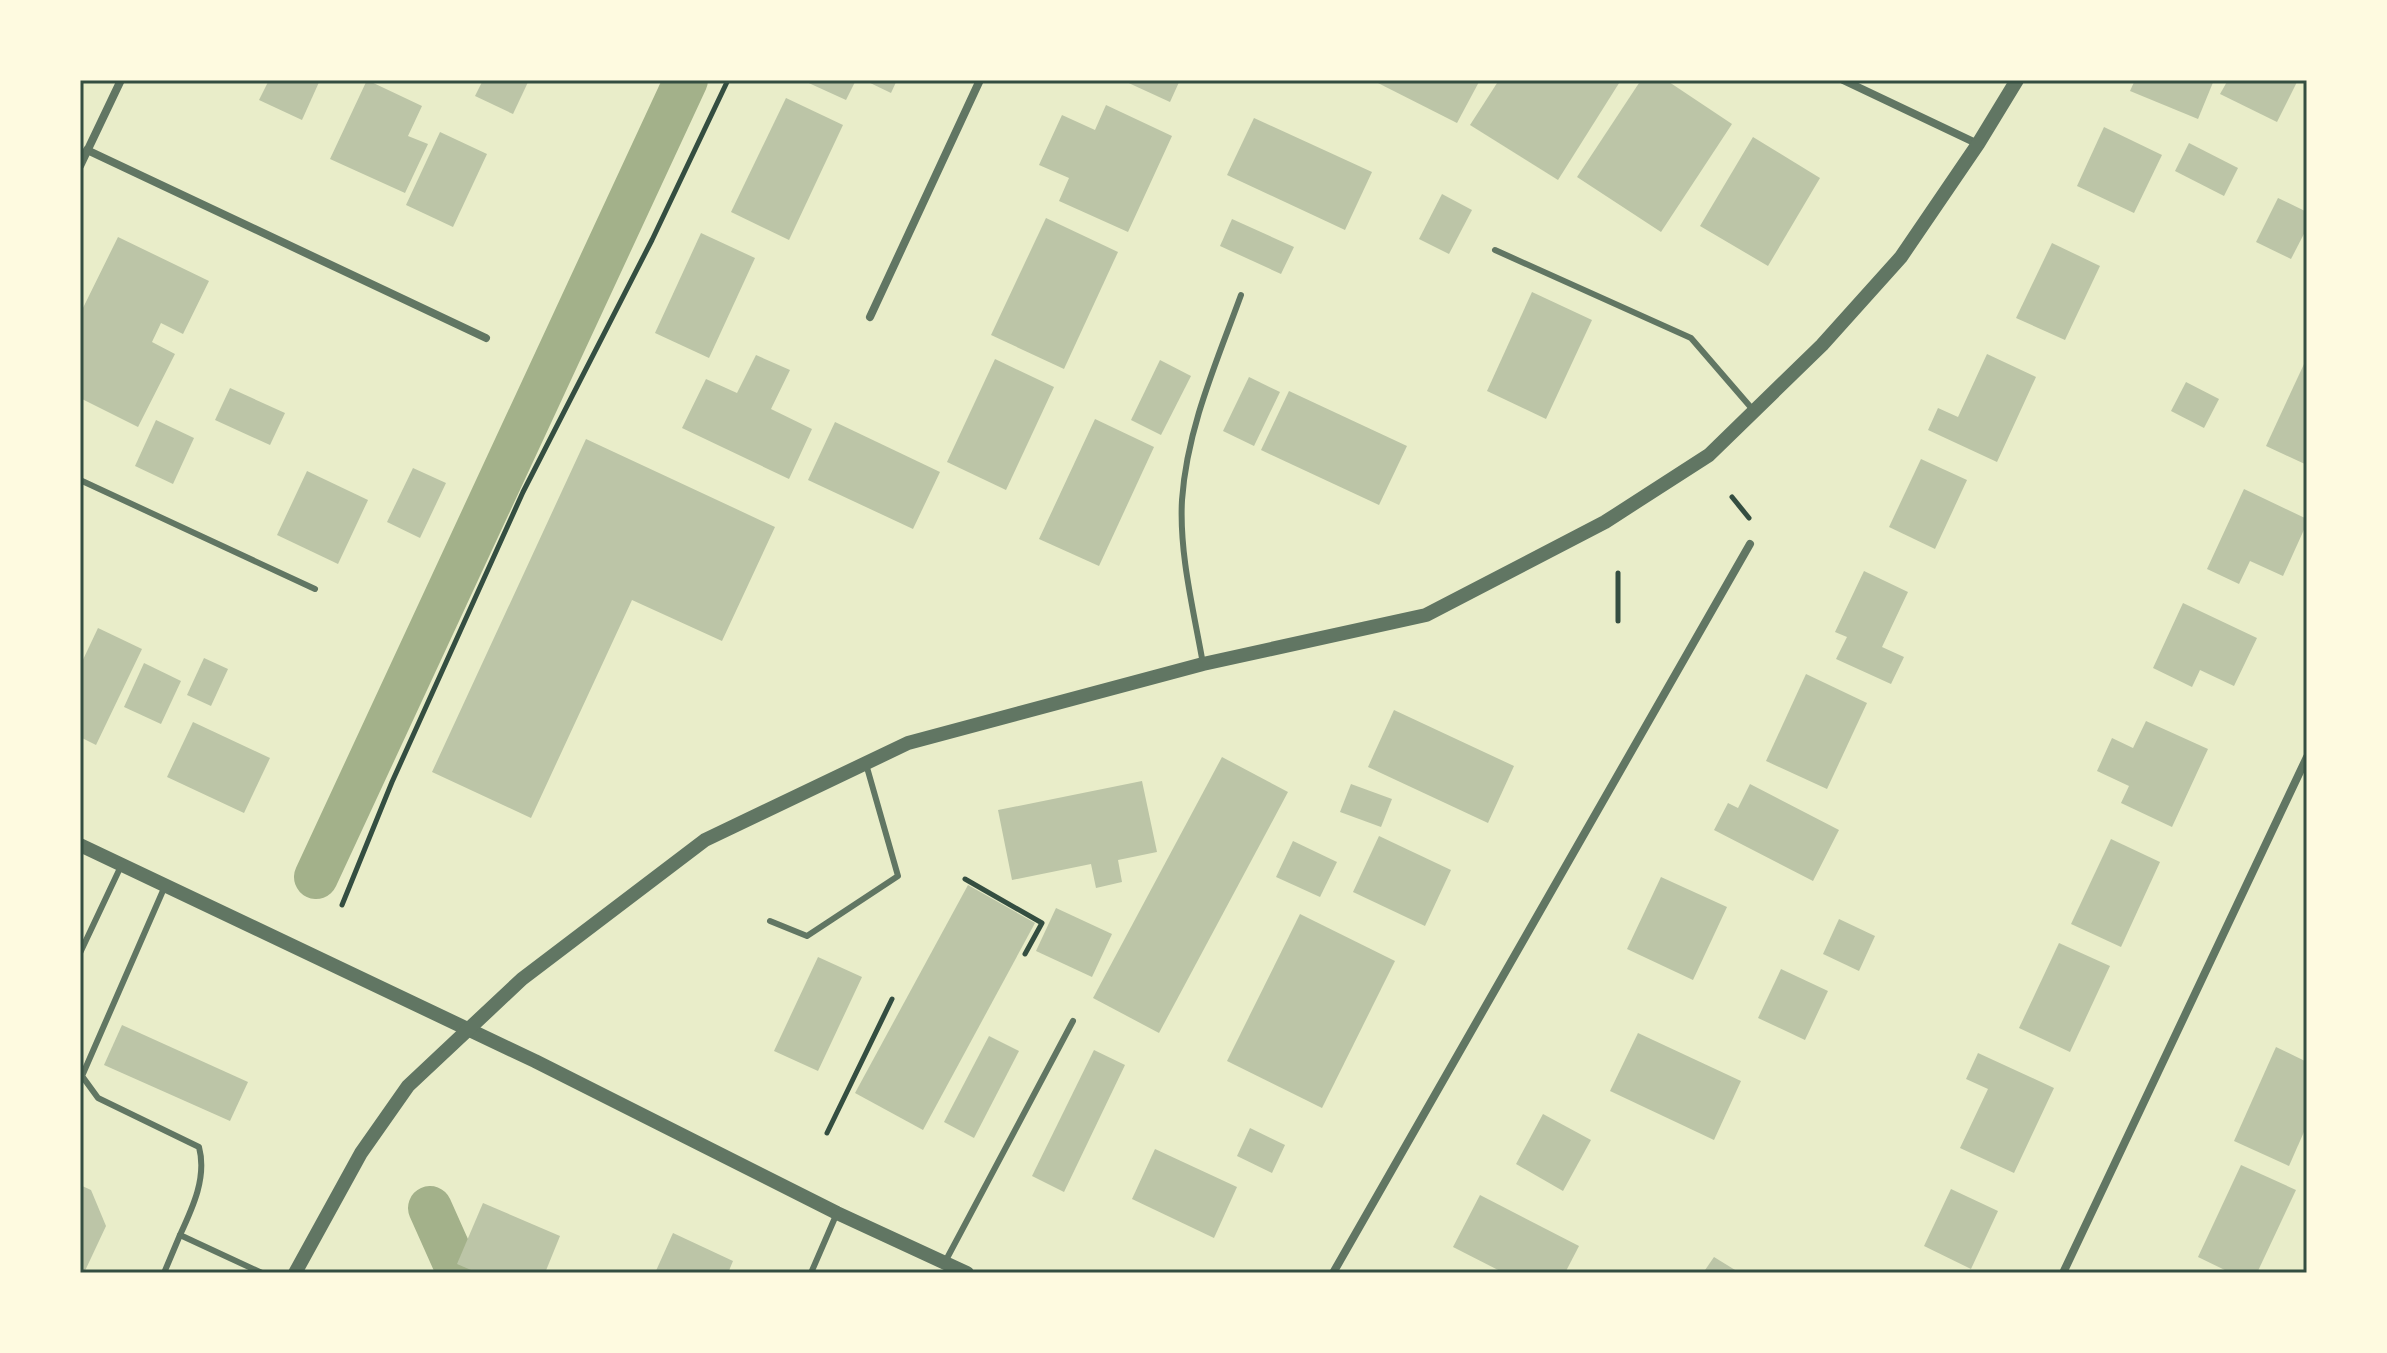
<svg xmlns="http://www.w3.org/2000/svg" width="2387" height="1353" font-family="'Golos Text',sans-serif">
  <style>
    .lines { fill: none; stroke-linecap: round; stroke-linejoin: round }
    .canal { stroke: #a3b18a; stroke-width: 44 }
    .building { fill: #bcc5a7 }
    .path { stroke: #344e41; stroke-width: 5 }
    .service { stroke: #617663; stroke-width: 6 }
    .minor { stroke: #617663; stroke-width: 8 }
    .tertiary { stroke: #617663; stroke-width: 14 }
    .neatline { fill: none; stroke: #344e41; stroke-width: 3 }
  </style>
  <rect width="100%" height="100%" fill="#e9edc9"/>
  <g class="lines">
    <g class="canal">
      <polyline points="316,877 686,80"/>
      <polyline points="430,1208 459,1273"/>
    </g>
  </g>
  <g class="building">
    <polygon points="269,80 320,80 302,120 259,100"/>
    <polygon points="367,80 422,106 408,136 428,144 405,193 330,159"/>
    <polygon points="483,80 529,80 513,114 475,96"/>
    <polygon points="802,80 856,80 846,100"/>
    <polygon points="864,80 897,80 891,93"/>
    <polygon points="1122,80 1180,80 1170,102"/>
    <polygon points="1372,80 1480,80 1457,123"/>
    <polygon points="1499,80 1621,80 1558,180 1470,125"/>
    <polygon points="1641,80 1666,80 1732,124 1661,232 1577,177"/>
    <polygon points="2135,80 2214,80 2198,119 2130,91"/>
    <polygon points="2228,80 2298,80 2277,122 2220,94"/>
    <polygon points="786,98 843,125 789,240 731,212"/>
    <polygon points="1106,105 1172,136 1128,232 1059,201 1069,178 1039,165 1062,115 1095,130"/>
    <polygon points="1254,118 1372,172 1345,230 1227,175"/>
    <polygon points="2104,127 2162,155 2134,213 2077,186"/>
    <polygon points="440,132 487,154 453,227 406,205"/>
    <polygon points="1753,137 1820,178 1768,266 1700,226"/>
    <polygon points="2189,143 2238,168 2224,196 2175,171"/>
    <polygon points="1442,194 1472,210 1449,254 1419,239"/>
    <polygon points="2278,198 2307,212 2307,228 2291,259 2256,242"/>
    <polygon points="1046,218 1118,252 1064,369 991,335"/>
    <polygon points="1232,219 1294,247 1281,274 1220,246"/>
    <polygon points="701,233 755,258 709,358 655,333"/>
    <polygon points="118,237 209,281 183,334 161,323 152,342 175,354 138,427 80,398 80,314"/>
    <polygon points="2052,243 2100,266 2065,340 2016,318"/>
    <polygon points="1532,292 1592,320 1546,419 1487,391"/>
    <polygon points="1987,354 2036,377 1997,462 1928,430 1938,408 1958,417"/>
    <polygon points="756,355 790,370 771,409 812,429 789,479 682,428 706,379 737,393"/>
    <polygon points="995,359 1054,387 1006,490 947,462"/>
    <polygon points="1160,360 1191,376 1161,435 1131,420"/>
    <polygon points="2304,364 2307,366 2307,465 2266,446"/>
    <polygon points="1249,377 1280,392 1254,446 1223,431"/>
    <polygon points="2186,382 2219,399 2204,428 2171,411"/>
    <polygon points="230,388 285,413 270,445 215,420"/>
    <polygon points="1289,391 1407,446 1379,505 1261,450"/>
    <polygon points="1095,419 1154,447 1099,566 1039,539"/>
    <polygon points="156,420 194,438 173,484 135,466"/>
    <polygon points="835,422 940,472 913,529 808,480"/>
    <polygon points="586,439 775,527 722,641 632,600 531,818 432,772"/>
    <polygon points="1921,459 1967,480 1935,549 1889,527"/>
    <polygon points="413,468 446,483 420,538 387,522"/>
    <polygon points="307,471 368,500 338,564 277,535"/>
    <polygon points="2244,489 2307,519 2307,523 2283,576 2250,561 2239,584 2207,569"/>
    <polygon points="1864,571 1908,592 1882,647 1904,657 1891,684 1836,659 1847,637 1835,632"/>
    <polygon points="2183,603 2257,638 2234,686 2200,670 2192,687 2153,668"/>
    <polygon points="98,628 142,649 96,745 80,737 80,666"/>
    <polygon points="204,658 228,669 211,706 187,695"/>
    <polygon points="144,663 181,681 161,724 124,707"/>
    <polygon points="1806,674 1867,703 1827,789 1766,761"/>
    <polygon points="1394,710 1514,766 1488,823 1368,767"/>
    <polygon points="2146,721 2208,749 2172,827 2121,803 2129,786 2097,771 2112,738 2133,748"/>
    <polygon points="193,722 270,758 244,813 167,777"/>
    <polygon points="1222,757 1288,792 1159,1033 1093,998"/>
    <polygon points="1142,781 1157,852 1118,860 1122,882 1096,888 1091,864 1012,880 998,810"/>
    <polygon points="1351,784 1392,799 1381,827 1340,812"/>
    <polygon points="1750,784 1839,830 1813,881 1714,830 1728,803 1738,808"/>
    <polygon points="1379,836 1451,870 1425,926 1353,892"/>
    <polygon points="2111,839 2160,862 2121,947 2071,924"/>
    <polygon points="1293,841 1337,862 1320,897 1276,877"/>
    <polygon points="1661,877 1727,907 1693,980 1627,949"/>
    <polygon points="968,885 1035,923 923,1130 855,1093"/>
    <polygon points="1056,908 1112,934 1092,977 1036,951"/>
    <polygon points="1300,914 1395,961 1322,1108 1227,1061"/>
    <polygon points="1839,919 1875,936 1859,971 1823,954"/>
    <polygon points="2059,943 2110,966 2070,1052 2019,1028"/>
    <polygon points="818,957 862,977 818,1071 774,1051"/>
    <polygon points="1781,969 1828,991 1805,1040 1758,1018"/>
    <polygon points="122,1025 248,1082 230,1121 104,1065"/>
    <polygon points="1638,1033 1741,1081 1714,1140 1610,1091"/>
    <polygon points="989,1036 1019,1051 974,1138 944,1122"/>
    <polygon points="2276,1047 2307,1062 2307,1125 2289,1166 2234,1141"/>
    <polygon points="1094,1050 1125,1065 1064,1192 1032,1176"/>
    <polygon points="1978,1053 2054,1088 2014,1173 1960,1148 1988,1089 1966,1079"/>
    <polygon points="1543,1114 1591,1140 1563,1191 1516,1164"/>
    <polygon points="1250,1128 1285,1145 1272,1173 1237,1156"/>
    <polygon points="1155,1149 1237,1187 1214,1238 1132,1199"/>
    <polygon points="2241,1165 2296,1190 2257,1273 2231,1273 2198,1257"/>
    <polygon points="80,1185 91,1190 106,1226 84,1273 80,1273"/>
    <polygon points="1951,1189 1998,1211 1971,1269 1924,1246"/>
    <polygon points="1480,1195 1579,1246 1565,1273 1504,1273 1453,1247"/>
    <polygon points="483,1203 560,1236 545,1273 478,1273 457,1264"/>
    <polygon points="673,1233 733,1261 728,1273 655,1273"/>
    <polygon points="1714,1257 1740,1273 1703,1273"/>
  </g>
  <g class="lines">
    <g class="path">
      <polyline points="1732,497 1749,518"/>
      <polyline points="1618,573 1618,621"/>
      <polyline points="965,879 1042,923 1025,954"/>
      <polyline points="342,905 392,782 523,492 652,240 728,80"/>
      <polyline points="827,1133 892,999"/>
    </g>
    <g class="service">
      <polyline points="1495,250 1691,338 1754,411"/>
      <polyline points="80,480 315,589"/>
      <path d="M1203,664c-9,-52 -24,-110 -21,-164 5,-72 35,-139 59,-205"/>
      <path d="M165,886l-83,190 16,22 101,49c8,30 -6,60 -19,88l82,38"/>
      <polyline points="770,921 807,936 898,876 866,764"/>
      <polyline points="80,953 121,866"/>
      <polyline points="945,1262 1073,1021"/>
      <polyline points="164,1273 180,1235"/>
      <polyline points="811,1273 837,1213"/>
    </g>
    <g class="minor">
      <polyline points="1843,80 1978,144"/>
      <polyline points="87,150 486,338"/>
      <polyline points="80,166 121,80"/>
      <polyline points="870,317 980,80"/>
      <polyline points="1333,1273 1750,544"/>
      <polyline points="2063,1273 2307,757"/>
    </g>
    <g class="tertiary">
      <polyline points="80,845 535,1061 837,1213 967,1273"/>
      <polyline points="295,1273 361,1153 408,1086 522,979 705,840 908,743 1203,664 1426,615 1605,522 1709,455 1822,345 1901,257 1978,144 2017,80"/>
    </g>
  </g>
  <rect width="2387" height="1353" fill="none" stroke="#fefae0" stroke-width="164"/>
  <rect x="82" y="82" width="2223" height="1189" class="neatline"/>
</svg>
